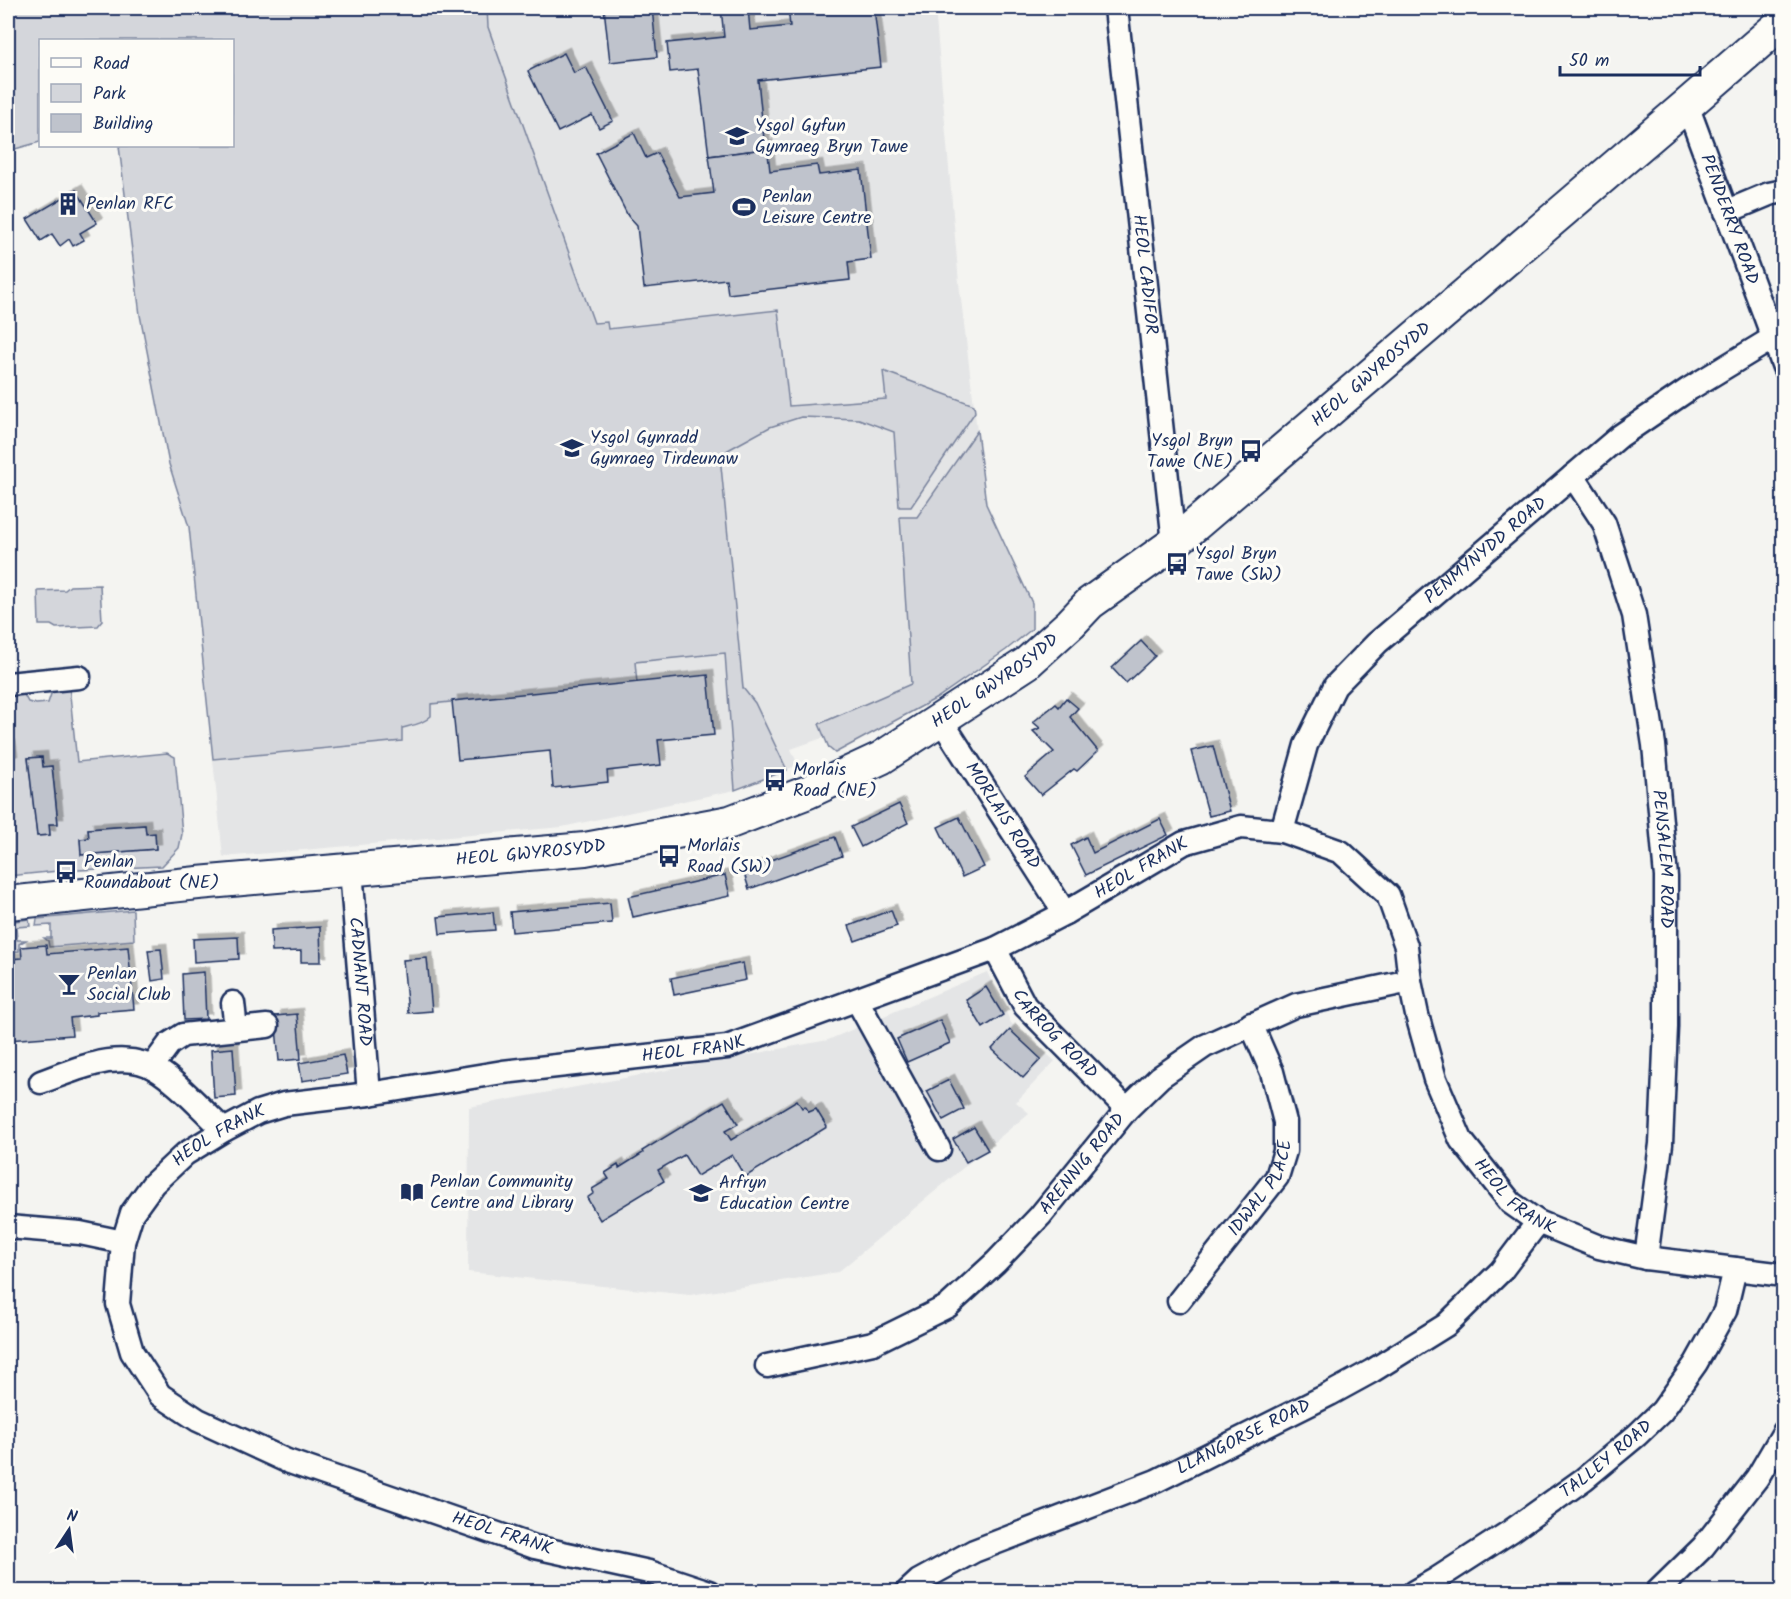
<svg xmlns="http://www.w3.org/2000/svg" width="1791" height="1599" font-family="Kalam,sans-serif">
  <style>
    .built { fill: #e4e5e6 }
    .green { fill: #d4d6db; stroke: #78829c; stroke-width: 1.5; fill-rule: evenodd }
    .building { fill: #bfc3cc; stroke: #1b2f5e; stroke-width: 1.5; filter: url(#shadow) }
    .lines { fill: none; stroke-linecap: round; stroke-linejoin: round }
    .street-casing { stroke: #1b2f5e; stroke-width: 27 }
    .secondary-casing { stroke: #1b2f5e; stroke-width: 36 }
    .street { stroke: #fdfcf7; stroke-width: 22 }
    .secondary { stroke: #fdfcf7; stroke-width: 32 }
    .labels { text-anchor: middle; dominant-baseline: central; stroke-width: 6; stroke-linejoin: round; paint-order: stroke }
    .poi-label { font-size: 18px; fill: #1b2f5e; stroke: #fdfcf7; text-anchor: start }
    .street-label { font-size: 18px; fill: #1b2f5e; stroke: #fdfcf7 }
  </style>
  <defs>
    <filter id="shadow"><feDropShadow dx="5.5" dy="-5.5" stdDeviation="0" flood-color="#0004"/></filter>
  </defs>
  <rect width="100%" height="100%" fill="#f4f4f1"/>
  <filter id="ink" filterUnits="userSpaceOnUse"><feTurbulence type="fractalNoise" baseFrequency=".0167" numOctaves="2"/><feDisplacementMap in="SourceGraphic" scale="12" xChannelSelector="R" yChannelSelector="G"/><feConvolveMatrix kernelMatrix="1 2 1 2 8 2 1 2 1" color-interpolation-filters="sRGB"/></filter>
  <g filter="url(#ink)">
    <g class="built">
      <polygon points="487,8 935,8 959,283 986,504 1032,603 1032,629 1006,650 937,698 835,753 829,748 825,737 791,749 798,765 735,790 562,827 223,857 189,527 169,464 140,315 119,146 232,146 488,27"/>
      <polygon points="987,972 1011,1023 1055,1061 1016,1102 1029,1113 838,1272 690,1295 468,1272 469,1107 828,1040"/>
    </g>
    <g class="green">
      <path d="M8,8h479l1,19 106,296 13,-1 1,7 170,-19 11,96 97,-7 -3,-28 91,34 1,7 -64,95h-12l-5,-75 -35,-13 -58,-2 -31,10 -42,23 -8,6 23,232 12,15 32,67 -52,20 -10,-137 -90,9 2,21 -206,21v12c-8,8 -18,9 -29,12v13l-189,18 -24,-232 -20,-63 -29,-149 -21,-169h113v-106h-192v102l-32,9z"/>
      <polygon points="977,431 986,504 1032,603 1032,629 1006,650 937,698 835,753 829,748 819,724 911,684 900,517 917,517"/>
      <polygon points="100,585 102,621 98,626 56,628 51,625 39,625 38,591 65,590 70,586"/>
      <path d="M69,686l8,76 90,-9 8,4 7,77 -3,14 -17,18 -104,5 -50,5v-114l3,-1 -1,-15h-2v-54l15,1 5,9 8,2 12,-1 5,-15zM42,757l1,10 9,-1 6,57 -9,1 1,11 -13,1 -9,-78zM145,825l1,9h9l1,15 -74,6 -2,-15 9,-2 -1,-9z"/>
      <polygon points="133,910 134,940 49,947 48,941 44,938 51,938 51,925 36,926 37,919"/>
      <polygon points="29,919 30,926 16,927 17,940 26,940 19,944 19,951 8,952 8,922"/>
    </g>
    <g class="building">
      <polygon points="604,8 652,8 657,57 610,62"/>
      <polygon points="721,8 748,8 750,30 790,26 788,8 874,8 881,67 758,80 765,149 709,156 698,69 670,72 667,43 724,37"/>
      <polygon points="564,53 574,73 586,67 613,121 599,128 592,115 558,132 528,71"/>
      <polygon points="634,133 646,158 657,153 680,197 714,193 709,156 765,149 767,145 770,171 817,165 819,175 861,170 871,259 848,262 850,280 728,294 726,279 644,288 637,226 628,216 596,153"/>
      <polygon points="76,190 97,223 80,233 84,240 73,246 69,239 60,246 52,234 41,241 27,219"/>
      <polygon points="1141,641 1155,656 1126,683 1112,668"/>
      <polygon points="708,675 714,735 658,740 661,765 607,771 608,782 553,788 550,751 458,760 452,701"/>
      <polygon points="1066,698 1078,708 1070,717 1098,751 1077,771 1074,769 1041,795 1025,777 1054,752 1033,731 1040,728 1033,722 1056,704 1059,707"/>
      <polygon points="8,746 10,746 12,761 8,762"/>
      <polygon points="1213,746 1230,811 1209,816 1191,751"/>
      <polygon points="42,757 43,767 52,766 58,824 49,824 50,835 37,836 28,758"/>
      <polygon points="899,804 908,823 861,847 851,827"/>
      <polygon points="959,817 984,867 962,877 938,827"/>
      <polygon points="1160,819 1168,835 1086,875 1071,845 1086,837 1093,853"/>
      <polygon points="145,825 146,834 155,833 156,849 81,855 80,839 89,838 88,829"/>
      <polygon points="835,837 842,856 749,889 743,870"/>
      <polygon points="725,875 730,896 633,917 628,897"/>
      <polygon points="610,903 612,923 512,932 510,912"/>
      <polygon points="891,910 897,926 855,941 849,926"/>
      <polygon points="493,912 495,930 440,934 438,917"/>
      <polygon points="320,927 321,962 301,962 301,951 272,952 271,930"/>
      <polygon points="238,937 239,959 194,962 193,939"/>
      <polygon points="46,945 47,954 128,947 134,1009 97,1012 97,1015 70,1018 72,1035 8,1040 8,959 22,958 21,947"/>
      <polygon points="161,949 164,979 152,981 148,950"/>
      <polygon points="427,958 432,1011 408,1013 403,960"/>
      <polygon points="743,963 746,980 674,995 671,978"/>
      <polygon points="204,972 206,1019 184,1020 182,974"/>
      <polygon points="986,987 1003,1015 983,1028 966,1000"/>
      <polygon points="297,1014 301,1059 279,1061 275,1016"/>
      <polygon points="940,1020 950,1043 907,1062 897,1039"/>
      <polygon points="1010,1030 1041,1059 1023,1078 992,1049"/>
      <polygon points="233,1048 236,1096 214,1098 211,1050"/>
      <polygon points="343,1055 347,1074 302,1081 299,1063"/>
      <polygon points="949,1080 964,1109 943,1120 927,1091"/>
      <polygon points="797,1100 802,1108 805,1106 809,1112 816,1109 827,1127 745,1177 732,1155 697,1176 684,1155 658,1170 664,1181 600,1220 587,1198 594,1193 592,1189 609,1179 605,1173 618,1165 619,1168 643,1153 642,1151 724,1101 738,1124 725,1131 731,1140"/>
      <polygon points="974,1127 988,1150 966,1162 953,1139"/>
    </g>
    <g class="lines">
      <g class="street-casing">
        <g id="street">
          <path id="s1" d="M1116,8l58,535"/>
          <path id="s2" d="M1687,105l97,262"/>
          <polyline points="1726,212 1769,194 1784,191"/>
          <path id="s3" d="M1573,476l31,47 30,92 20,130 12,132v150l-5,117 -15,114"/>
          <polyline points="8,684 79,677"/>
          <path id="s4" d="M941,720l124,193"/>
          <path id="s5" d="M1282,831l24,-86 29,-59 42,-43 243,-207 69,-47 84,-51"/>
          <path id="s6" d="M351,870l18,224"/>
          <path id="s7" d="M995,949l30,57 102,103"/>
          <polyline points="857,1000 939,1149"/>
          <polyline points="233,1003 236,1029"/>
          <polyline points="152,1067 169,1044 183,1035 267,1026"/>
          <path d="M41,1082c17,-6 35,-14 53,-18 18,-5 43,-6 60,4 23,13 50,44 70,62"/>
          <polyline points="8,1227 80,1233 123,1242"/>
          <path id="s8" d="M1179,1301l98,-124 8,-26v-29l-13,-50 -21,-48"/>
          <path id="s9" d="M767,1366l106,-23 75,-37 48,-44 44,-46 87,-107 33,-32 45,-31 91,-41 114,-24"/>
          <path id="s10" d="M709,1592l-60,-20 -114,-25 -248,-86 -89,-41 -38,-25 -28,-43 -14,-48 5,-62 9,-29 21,-29 32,-30 39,-24 34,-18 26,-8 85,-10 134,-22 224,-25 268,-98 70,-36 119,-70 57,-16 41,4 59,21 47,43 18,51 4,35 7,34 18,64 26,61 50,63 27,19 61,25 47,11 138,17"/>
          <path id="s11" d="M907,1592l12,-11 55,-30 182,-70 174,-87 42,-23 74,-46 55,-54 37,-49"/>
          <path id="s12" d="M1414,1592l21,-12 76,-49 73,-52 53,-44 25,-24 34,-48 29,-52 10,-42"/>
          <polyline points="1657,1592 1703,1547 1757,1478 1784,1432"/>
        </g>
      </g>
      <g class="secondary-casing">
        <g id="secondary">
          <path id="s13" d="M8,903l190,-20 387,-34 145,-27 78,-30 73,-34 146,-95 44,-40 19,-20 84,-60 513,-438 97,-84"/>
        </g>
      </g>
      <use href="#street" class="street"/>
      <use href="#secondary" class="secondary"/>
    </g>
  </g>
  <defs>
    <g id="school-bare" transform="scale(1.8)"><path d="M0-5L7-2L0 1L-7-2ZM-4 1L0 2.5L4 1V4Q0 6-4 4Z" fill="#1b2f5e" stroke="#fdfcf7" stroke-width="2.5" paint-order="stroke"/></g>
    <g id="building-bare" transform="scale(1.8)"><path d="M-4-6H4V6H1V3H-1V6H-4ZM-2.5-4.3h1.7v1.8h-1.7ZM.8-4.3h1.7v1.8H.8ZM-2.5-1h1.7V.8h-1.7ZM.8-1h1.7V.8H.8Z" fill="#1b2f5e" stroke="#fdfcf7" stroke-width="2.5" paint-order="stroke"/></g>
    <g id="stadium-bare" transform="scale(1.8)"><path d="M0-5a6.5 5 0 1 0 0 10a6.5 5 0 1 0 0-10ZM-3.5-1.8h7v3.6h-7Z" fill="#1b2f5e" stroke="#fdfcf7" stroke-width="2.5" paint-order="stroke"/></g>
    <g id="bus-bare" transform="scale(1.8)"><path d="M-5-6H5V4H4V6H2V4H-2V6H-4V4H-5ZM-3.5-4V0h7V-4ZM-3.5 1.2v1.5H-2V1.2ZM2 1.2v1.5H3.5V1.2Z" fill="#1b2f5e" stroke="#fdfcf7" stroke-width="2.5" paint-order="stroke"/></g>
    <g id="bar-bare" transform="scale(1.8)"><path d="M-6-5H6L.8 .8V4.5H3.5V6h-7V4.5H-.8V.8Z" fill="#1b2f5e" stroke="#fdfcf7" stroke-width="2.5" paint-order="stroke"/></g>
    <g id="library-bare" transform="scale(1.8)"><path d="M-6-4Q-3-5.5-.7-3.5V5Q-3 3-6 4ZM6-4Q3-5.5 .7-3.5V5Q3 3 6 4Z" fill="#1b2f5e" stroke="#fdfcf7" stroke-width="2.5" paint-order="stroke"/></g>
  </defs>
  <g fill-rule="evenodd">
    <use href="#school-bare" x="737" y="136"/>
    <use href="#building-bare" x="68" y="204"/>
    <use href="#stadium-bare" x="744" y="207"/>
    <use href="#school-bare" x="572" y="448"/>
    <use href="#bus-bare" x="1251" y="451"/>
    <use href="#bus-bare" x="1177" y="564"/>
    <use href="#bus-bare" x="775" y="780"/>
    <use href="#bus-bare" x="669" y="856"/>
    <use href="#bus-bare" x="66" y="872"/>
    <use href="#bar-bare" x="69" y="984"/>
    <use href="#library-bare" x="412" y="1192"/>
    <use href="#school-bare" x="701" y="1193"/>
  </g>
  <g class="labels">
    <g class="poi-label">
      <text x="755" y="126">Ysgol Gyfun<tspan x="755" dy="21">Gymraeg Bryn Tawe</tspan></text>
      <text x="762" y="197">Penlan<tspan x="762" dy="21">Leisure Centre</tspan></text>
      <text x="86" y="204">Penlan RFC</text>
      <text x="590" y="438">Ysgol Gynradd<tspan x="590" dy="21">Gymraeg Tirdeunaw</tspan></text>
      <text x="1233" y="441" text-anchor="end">Ysgol Bryn<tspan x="1233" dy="21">Tawe (NE)</tspan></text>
      <text x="1195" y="554">Ysgol Bryn<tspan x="1195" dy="21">Tawe (SW)</tspan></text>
      <text x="793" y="770">Morlais<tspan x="793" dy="21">Road (NE)</tspan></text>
      <text x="687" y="846">Morlais<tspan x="687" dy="21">Road (SW)</tspan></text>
      <text x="84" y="862">Penlan<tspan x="84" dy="21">Roundabout (NE)</tspan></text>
      <text x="87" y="974">Penlan<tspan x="87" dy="21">Social Club</tspan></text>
      <text x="430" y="1182">Penlan Community<tspan x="430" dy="21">Centre and Library</tspan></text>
      <text x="719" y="1183">Arfryn<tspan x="719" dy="21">Education Centre</tspan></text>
    </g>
    <g class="street-label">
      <text stroke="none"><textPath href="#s2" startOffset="122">PENDERRY ROAD</textPath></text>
      <text stroke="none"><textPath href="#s1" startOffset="268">HEOL CADIFOR</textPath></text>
      <text stroke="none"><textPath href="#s13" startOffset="1515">HEOL GWYROSYDD</textPath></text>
      <text stroke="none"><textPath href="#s5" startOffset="358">PENMYNYDD ROAD</textPath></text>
      <text stroke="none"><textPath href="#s13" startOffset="1029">HEOL GWYROSYDD</textPath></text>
      <text stroke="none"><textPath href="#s4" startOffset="114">MORLAIS ROAD</textPath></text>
      <text stroke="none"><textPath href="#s13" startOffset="525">HEOL GWYROSYDD</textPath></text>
      <text stroke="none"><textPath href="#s3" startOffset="399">PENSALEM ROAD</textPath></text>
      <text stroke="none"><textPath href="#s10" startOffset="1870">HEOL FRANK</textPath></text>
      <text stroke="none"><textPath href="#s6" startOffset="112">CADNANT ROAD</textPath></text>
      <text stroke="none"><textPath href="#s7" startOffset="105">CARROG ROAD</textPath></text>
      <text stroke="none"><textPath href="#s10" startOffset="1384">HEOL FRANK</textPath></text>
      <text stroke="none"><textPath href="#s10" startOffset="898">HEOL FRANK</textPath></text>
      <text stroke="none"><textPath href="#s9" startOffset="388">ARENNIG ROAD</textPath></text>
      <text stroke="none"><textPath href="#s8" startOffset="141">IDWAL PLACE</textPath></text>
      <text stroke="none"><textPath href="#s10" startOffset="2482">HEOL FRANK</textPath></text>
      <text stroke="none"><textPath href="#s11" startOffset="372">LLANGORSE ROAD</textPath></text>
      <text stroke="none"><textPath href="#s12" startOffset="234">TALLEY ROAD</textPath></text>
      <text transform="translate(502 1534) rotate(18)">HEOL FRANK</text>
    </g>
  </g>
  <rect width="1791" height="1599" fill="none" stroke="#fdfcf7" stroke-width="30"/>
  <rect x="15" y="15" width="1761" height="1569" fill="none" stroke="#1b2f5e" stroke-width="2" filter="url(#ink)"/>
  <rect x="39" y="39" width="195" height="108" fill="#fdfcf7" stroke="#a3aaba" stroke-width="1.5"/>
  <rect x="51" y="58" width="30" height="9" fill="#fdfcf7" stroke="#a3aaba" stroke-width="1.5"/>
  <text x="93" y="69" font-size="18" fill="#1b2f5e">Road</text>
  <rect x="51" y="84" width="30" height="18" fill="#d4d6db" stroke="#a3aaba" stroke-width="1.5"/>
  <text x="93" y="99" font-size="18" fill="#1b2f5e">Park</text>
  <rect x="51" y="114" width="30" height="18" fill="#bfc3cc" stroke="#a3aaba" stroke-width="1.5"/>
  <text x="93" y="129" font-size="18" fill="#1b2f5e">Building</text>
  <g transform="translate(69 1530) rotate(13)" stroke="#fdfcf7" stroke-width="4.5" paint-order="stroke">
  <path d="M0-4.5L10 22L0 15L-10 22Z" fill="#1b2f5e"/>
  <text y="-9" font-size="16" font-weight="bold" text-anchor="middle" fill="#1b2f5e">N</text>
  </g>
  <path d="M1560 66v9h140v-9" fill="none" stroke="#1b2f5e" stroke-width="3"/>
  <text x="1569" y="66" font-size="18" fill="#1b2f5e" stroke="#fdfcf7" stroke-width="4.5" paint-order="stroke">50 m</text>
</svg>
